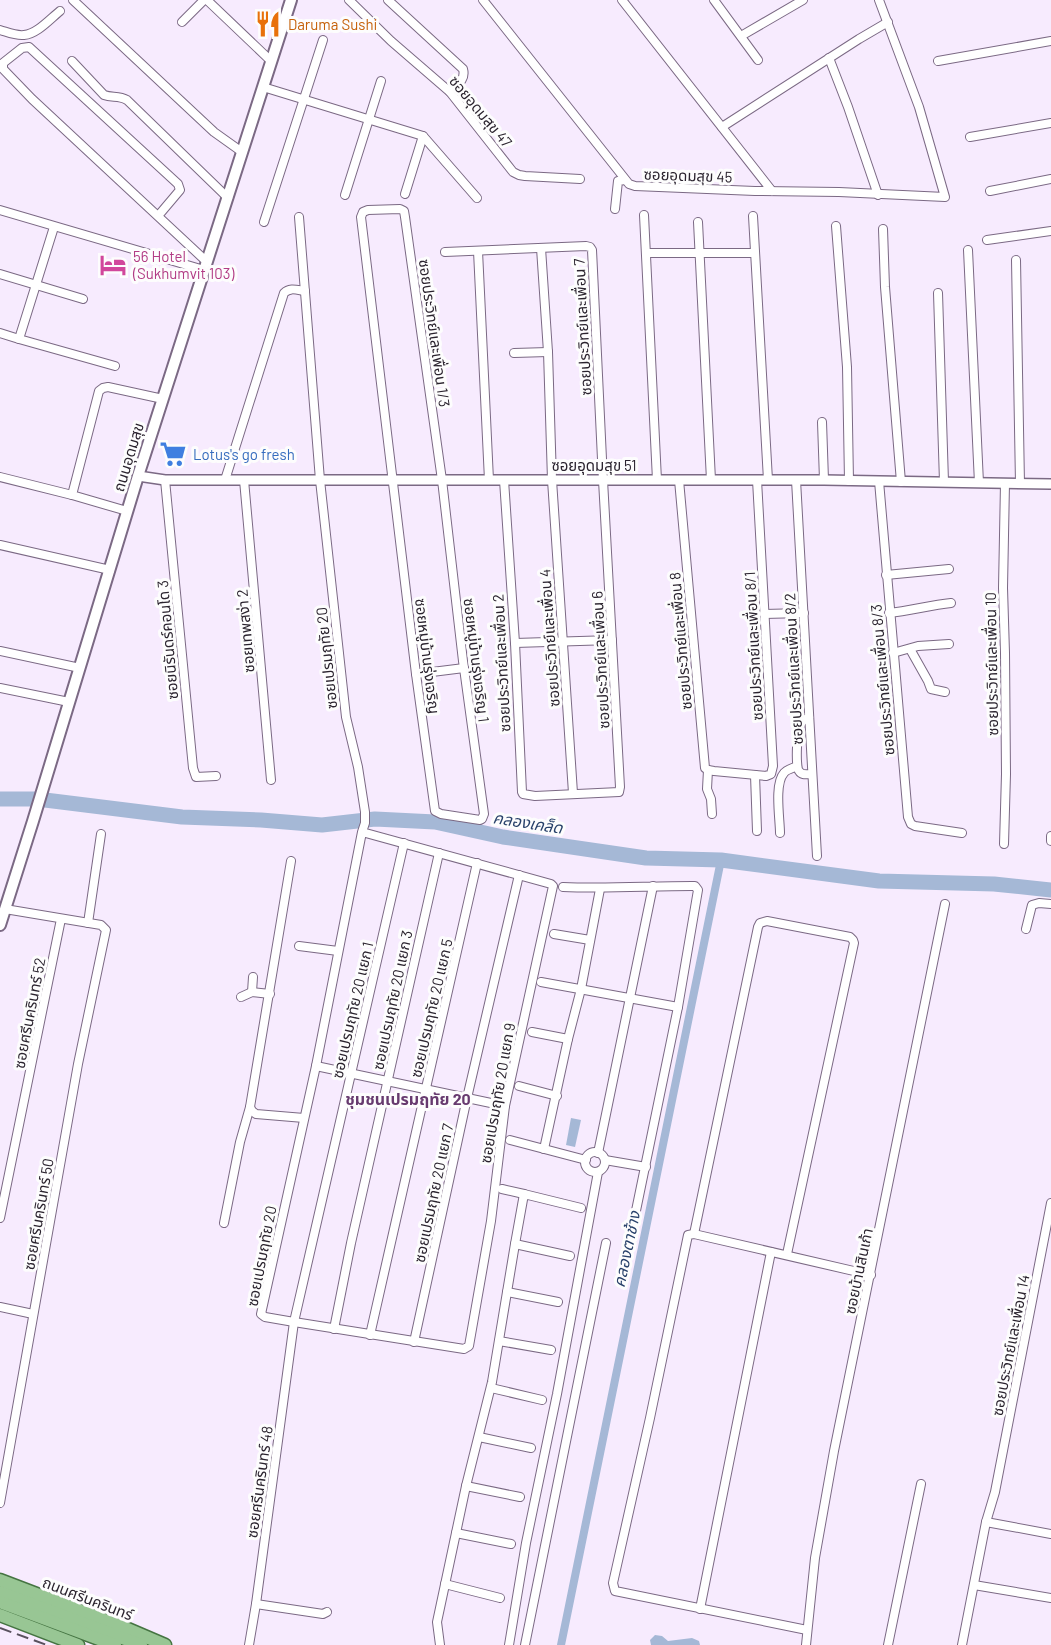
<svg xmlns="http://www.w3.org/2000/svg" width="1051" height="1645" font-family="Barlow,'Noto Sans Thai',sans-serif">
  <style>
    .water { fill: #a5b8d6 }
    .lines { fill: none; stroke-linecap: round; stroke-linejoin: round }
    .canal { stroke: #a5b8d6; stroke-width: 8 }
    .river { stroke: #a5b8d6; stroke-width: 15 }
    .minor-casing { stroke: #7b6984; stroke-width: 10 }
    .tertiary-casing { stroke: #7b6984; stroke-width: 12 }
    .secondary-casing { stroke: #7b6984; stroke-width: 14 }
    .primary-casing { stroke: #457442; stroke-width: 15 }
    .minor { stroke: #fff; stroke-width: 8 }
    .tertiary { stroke: #fff; stroke-width: 9 }
    .secondary { stroke: #fff; stroke-width: 10 }
    .primary { stroke: #98c694; stroke-width: 12 }
    .rail { stroke: #59515e; stroke-width: 2; stroke-dasharray: 12 6; stroke-linecap: butt }
    .labels { text-anchor: middle; dominant-baseline: central; stroke-width: 6; stroke-linejoin: round; paint-order: stroke }
    .food-label { font-size: 15px; fill: #c56008; stroke: #fdfdfd; text-anchor: start }
    .street-label { font-size: 15px; fill: #2a232e; stroke: #fdfdfd }
    .hotel-label { font-size: 15px; fill: #b23c85; stroke: #fdfdfd; text-anchor: start }
    .shop-label { font-size: 15px; fill: #366cbe; stroke: #fdfdfd; text-anchor: start }
    .water-label { font-size: 16px; font-style: italic; fill: #28416a; stroke: #fdfdfd }
    .neighbourhood-label { font-size: 16px; font-weight: bold; fill: #673a6f; stroke: #fdfdfd }
  </style>
  <rect width="100%" height="100%" fill="#f7ebfe"/>
  <g class="water">
    <polygon points="571,1118 581,1120 575,1147 566,1145"/>
    <polygon points="655,1635 662,1636 668,1641 692,1638 699,1641 700,1645 651,1645 650,1640"/>
  </g>
  <g class="lines">
    <polyline class="canal" points="561,1645 721,860"/>
    <polyline class="river" points="0,799 37,799 182,817 261,820 322,825 375,819 435,822 503,837 646,858 721,860 879,881 994,884 1051,890"/>
    <g class="minor-casing">
      <g id="minor">
        <polyline points="73,0 214,132 242,152"/>
        <polyline points="207,0 271,61"/>
        <polyline points="349,0 391,41 450,92 513,172 519,175 525,176 580,179"/>
        <path d="M388,0l75,69c3,11 -6,16 -13,23"/>
        <polyline points="483,0 629,184 635,186 755,191 839,192 945,197 919,107 879,0"/>
        <polyline points="622,0 772,191"/>
        <polyline points="714,0 758,60"/>
        <polyline points="182,22 204,0"/>
        <path d="M0,30c7,2 16,6 24,5 13,-1 26,-16 36,-24"/>
        <polyline points="741,36 803,0"/>
        <polyline points="829,58 848,107 878,195"/>
        <path d="M72,61l32,34c8,3 15,0 23,5l101,98"/>
        <polyline points="938,61 1051,41"/>
        <polyline points="263,87 423,136 477,198"/>
        <polyline points="722,127 859,39 888,22"/>
        <polyline points="970,137 1051,123"/>
        <polyline points="990,191 1051,179"/>
        <polyline points="405,194 423,136"/>
        <polyline points="345,195 381,81"/>
        <polygon points="400,209 404,211 405,217 442,480 463,661 484,814 482,819 480,820 441,814 435,811 416,674 361,217 363,212 368,210"/>
        <polyline points="615,209 618,181 625,180"/>
        <polyline points="0,210 204,270"/>
        <polyline points="644,215 657,480"/>
        <polyline points="158,216 180,190 178,184 29,47 22,48 3,63 3,69 32,99 206,261"/>
        <polyline points="753,216 768,480"/>
        <polyline points="299,217 320,480 346,717 358,767 365,812 365,823 362,832 316,1066 261,1314 265,1317 294,1322 464,1349 469,1346 491,1221 505,1106 553,886 551,884 362,832"/>
        <polyline points="264,222 323,40"/>
        <polyline points="698,222 711,480"/>
        <polyline points="836,226 847,367 849,481"/>
        <polyline points="54,227 19,339 115,366"/>
        <polyline points="883,229 885,287 901,482"/>
        <polyline points="987,240 1051,231"/>
        <polyline points="541,248 548,352 552,480 573,793"/>
        <polyline points="968,250 979,483"/>
        <polyline points="478,251 489,480"/>
        <polyline points="445,252 586,246 590,247 592,250 603,480 620,787 619,792 535,796 523,794 522,792 515,643 504,480"/>
        <polyline points="646,253 755,253"/>
        <polyline points="1016,260 1020,484"/>
        <polyline points="0,274 83,299"/>
        <polyline points="938,293 944,482"/>
        <polyline points="0,333 19,339"/>
        <polyline points="514,353 548,352"/>
        <polyline points="822,422 824,480"/>
        <polyline points="0,477 72,495"/>
        <polyline points="165,480 193,768 196,777 216,776"/>
        <path d="M225,480l59,-187c6,-6 13,-3 21,-2"/>
        <polyline points="244,480 271,780"/>
        <polyline points="679,480 705,768 708,770 714,771 766,776 771,774 773,766 757,480"/>
        <polyline points="796,480 817,856"/>
        <polyline points="879,481 908,817 911,824 915,826 962,833"/>
        <polyline points="127,511 72,495 99,391 103,388 108,387 163,399"/>
        <polyline points="0,545 110,570"/>
        <polyline points="886,575 949,569"/>
        <path d="M889,613c21,-2 41,-8 62,-10"/>
        <polyline points="764,614 804,613"/>
        <polyline points="515,643 612,640"/>
        <polyline points="910,649 928,681 931,689 945,692"/>
        <polyline points="0,651 80,668"/>
        <polyline points="893,653 918,646 949,644"/>
        <polyline points="416,674 464,668"/>
        <polyline points="0,688 69,702"/>
        <path d="M809,717c-3,2 -6,3 -8,6 -4,4 -6,44 -2,48 3,5 8,3 13,3"/>
        <polyline points="708,770 707,789 711,799 712,814"/>
        <polyline points="755,775 757,831"/>
        <path d="M780,833c0,-14 -6,-49 4,-60 2,-3 9,-5 13,-7"/>
        <polyline points="1051,841 1051,836"/>
        <polyline points="1004,844 1006,774 1005,653 1003,588 1005,483"/>
        <polyline points="291,861 250,1107 252,1111 256,1114 304,1118"/>
        <path d="M563,887c43,2 86,-1 129,-1h3l3,4 -20,117 -46,223"/>
        <polyline points="88,923 101,834"/>
        <polyline points="1026,929 1032,905 1039,903 1051,904"/>
        <polyline points="554,934 590,940"/>
        <polyline points="299,946 338,951"/>
        <polyline points="541,982 678,1007"/>
        <polyline points="252,992 253,977"/>
        <polyline points="241,997 252,992 270,994"/>
        <polyline points="532,1032 568,1039"/>
        <polyline points="316,1066 505,1106"/>
        <polyline points="519,1086 557,1096"/>
        <polyline points="510,1140 586,1160"/>
        <polyline points="544,1149 568,1039 581,989 600,889"/>
        <circle cx="595" cy="1162" r="10"/>
        <polyline points="598,1153 653,886"/>
        <polyline points="605,1160 646,1167"/>
        <polyline points="502,1189 524,1194"/>
        <polyline points="0,1218 61,919"/>
        <polyline points="224,1223 240,1142 250,1107"/>
        <polyline points="694,1234 758,927 760,923 767,921 850,937 853,940 854,943 787,1254"/>
        <polyline points="515,1244 570,1256"/>
        <polyline points="507,1292 558,1302"/>
        <polyline points="0,1307 33,1314"/>
        <polyline points="334,1329 351,1243 439,853"/>
        <polyline points="370,1335 477,863"/>
        <polyline points="499,1341 551,1350"/>
        <polyline points="414,1342 467,1098 519,875"/>
        <polyline points="491,1388 542,1400"/>
        <polyline points="479,1437 531,1448"/>
        <polyline points="466,1486 520,1497"/>
        <polyline points="0,1503 78,1064 106,930 101,925 5,909"/>
        <polyline points="986,1522 1051,1534"/>
        <polyline points="456,1533 511,1544"/>
        <polyline points="445,1584 500,1598"/>
        <polyline points="974,1585 1051,1598"/>
        <polyline points="256,1604 323,1614 327,1612"/>
        <polyline points="700,1609 771,1252"/>
        <polyline points="807,1630 615,1591 613,1583 650,1418 688,1235 694,1234 871,1275"/>
        <polyline points="249,1645 256,1604 294,1322 404,843"/>
        <polyline points="440,1645 437,1622 466,1486 492,1382 515,1244 524,1194 581,1208"/>
        <polyline points="509,1645 526,1543 557,1394 598,1172"/>
        <polyline points="525,1645 606,1243"/>
        <polyline points="806,1645 815,1558 834,1451 945,904"/>
        <polyline points="888,1645 921,1484"/>
        <polyline points="962,1645 986,1522 995,1492 1051,1203"/>
      </g>
    </g>
    <g class="tertiary-casing">
      <polyline id="tertiary" points="138,476 165,480 824,480 1051,484"/>
    </g>
    <g class="secondary-casing">
      <polyline id="secondary" points="0,925 33,821 138,476 291,0"/>
    </g>
    <g class="primary-casing">
      <g id="primary">
        <polyline points="0,1580 123,1627 165,1645"/>
        <polyline points="0,1592 141,1645"/>
        <polyline points="0,1602 115,1645"/>
        <polyline points="0,1615 78,1645"/>
      </g>
    </g>
    <use href="#minor" class="minor"/>
    <use href="#tertiary" class="tertiary"/>
    <use href="#secondary" class="secondary"/>
    <use href="#primary" class="primary"/>
    <polyline class="rail" points="0,1628 47,1645"/>
  </g>
  <defs>
    <g id="restaurant-bare" transform="scale(2.07)"><path d="M-5-6h1v4h1v-4h1v4h1v-4h1v5L-1.5 .5V6h-2V.5L-5-1ZM5-6V6H3V1.5H1.5Q1.5-4 5-6Z" fill="#e8710a" stroke="#fdfdfd" stroke-width="2.5" paint-order="stroke"/></g>
    <g id="hotel-bare" transform="scale(2.07)"><path d="M-6-4.5h1.5V1H6V5H4.5V3h-9V5H-6ZM-4 0a1.8 1.8 0 1 1 3.6 0ZM.5 0V-2.5h3Q6-2.5 6 0Z" fill="#d1479c" stroke="#fdfdfd" stroke-width="2.5" paint-order="stroke"/></g>
    <g id="supermarket-bare" transform="scale(2.07)"><path d="M-6-5.5h2.5l.6 2H6L4.5 2H-2.5L-4.4-4H-6ZM-1.5 3.2a1.3 1.3 0 1 0 .1 0ZM3 3.2a1.3 1.3 0 1 0 .1 0Z" fill="#3f7fe0" stroke="#fdfdfd" stroke-width="2.5" paint-order="stroke"/></g>
  </defs>
  <g fill-rule="evenodd">
    <use href="#restaurant-bare" x="268" y="24"/>
    <use href="#hotel-bare" x="113" y="265"/>
    <use href="#supermarket-bare" x="173" y="454"/>
  </g>
  <g class="labels">
    <g class="food-label">
      <text x="288" y="24">Daruma Sushi</text>
    </g>
    <g class="street-label">
      <text transform="translate(481 111) rotate(50)">ซอยอุดมสุข 47</text>
      <text transform="translate(688 175) rotate(2)">ซอยอุดมสุข 45</text>
      <text transform="translate(582 327) rotate(-93)">ซอยประวิทย์และเพื่อน 7</text>
      <text transform="translate(435 333) rotate(82)">ซอยประวิทย์และเพื่อน 1/3</text>
      <text transform="translate(128 457) rotate(-73)">ถนนอุดมสุข</text>
      <text x="594" y="465">ซอยอุดมสุข 51</text>
      <text transform="translate(245 631) rotate(-95)">ซอยเทพสง่า 2</text>
      <text transform="translate(549 638) rotate(-94)">ซอยประวิทย์และเพื่อน 4</text>
      <text transform="translate(167 640) rotate(-95)">ซอยนิรันดร์คอนโด 3</text>
      <text transform="translate(680 641) rotate(-95)">ซอยประวิทย์และเพื่อน 8</text>
      <text transform="translate(753 646) rotate(-93)">ซอยประวิทย์และเพื่อน 8/1</text>
      <text transform="translate(428 656) rotate(83)">ซอยหมู่บ้านรุ่งเจริญ</text>
      <text transform="translate(326 658) rotate(-96)">ซอยเปรมฤทัย 20</text>
      <text transform="translate(477 660) rotate(83)">ซอยหมู่บ้านรุ่งเจริญ 1</text>
      <text transform="translate(600 660) rotate(-93)">ซอยประวิทย์และเพื่อน 6</text>
      <text transform="translate(501 663) rotate(-93)">ซอยประวิทย์และเพื่อน 2</text>
      <text transform="translate(991 664) rotate(-91)">ซอยประวิทย์และเพื่อน 10</text>
      <text transform="translate(793 669) rotate(-93)">ซอยประวิทย์และเพื่อน 8/2</text>
      <text transform="translate(882 680) rotate(-95)">ซอยประวิทย์และเพื่อน 8/3</text>
      <text transform="translate(392 1000) rotate(-78)">ซอยเปรมฤทัย 20 แยก 3</text>
      <text transform="translate(431 1008) rotate(-77)">ซอยเปรมฤทัย 20 แยก 5</text>
      <text transform="translate(352 1010) rotate(-77)">ซอยเปรมฤทัย 20 แยก 1</text>
      <text transform="translate(29 1013) rotate(-79)">ซอยศรีนครินทร์ 52</text>
      <text transform="translate(497 1093) rotate(-80)">ซอยเปรมฤทัย 20 แยก 9</text>
      <text transform="translate(433 1193) rotate(-78)">ซอยเปรมฤทัย 20 แยก 7</text>
      <text transform="translate(38 1214) rotate(-80)">ซอยศรีนครินทร์ 50</text>
      <text transform="translate(261 1256) rotate(-79)">ซอยเปรมฤทัย 20</text>
      <text transform="translate(858 1271) rotate(-78)">ซอยบ้านสินเก้า</text>
      <text transform="translate(1010 1345) rotate(-79)">ซอยประวิทย์และเพื่อน 14</text>
      <text transform="translate(259 1482) rotate(-82)">ซอยศรีนครินทร์ 48</text>
      <text transform="translate(88 1598) rotate(21)">ถนนศรีนครินทร์</text>
    </g>
    <g class="hotel-label">
      <text x="133" y="256">56 Hotel<tspan x="133" dy="17">(Sukhumvit 103)</tspan></text>
    </g>
    <g class="shop-label">
      <text x="193" y="454">Lotus's go fresh</text>
    </g>
    <g class="water-label">
      <text transform="translate(528 822) rotate(9)">คลองเคล็ด</text>
      <text transform="translate(626 1249) rotate(-78)">คลองตาช้าง</text>
    </g>
    <g class="neighbourhood-label">
      <text x="408" y="1098">ชุมชนเปรมฤทัย 20</text>
    </g>
  </g>
</svg>
